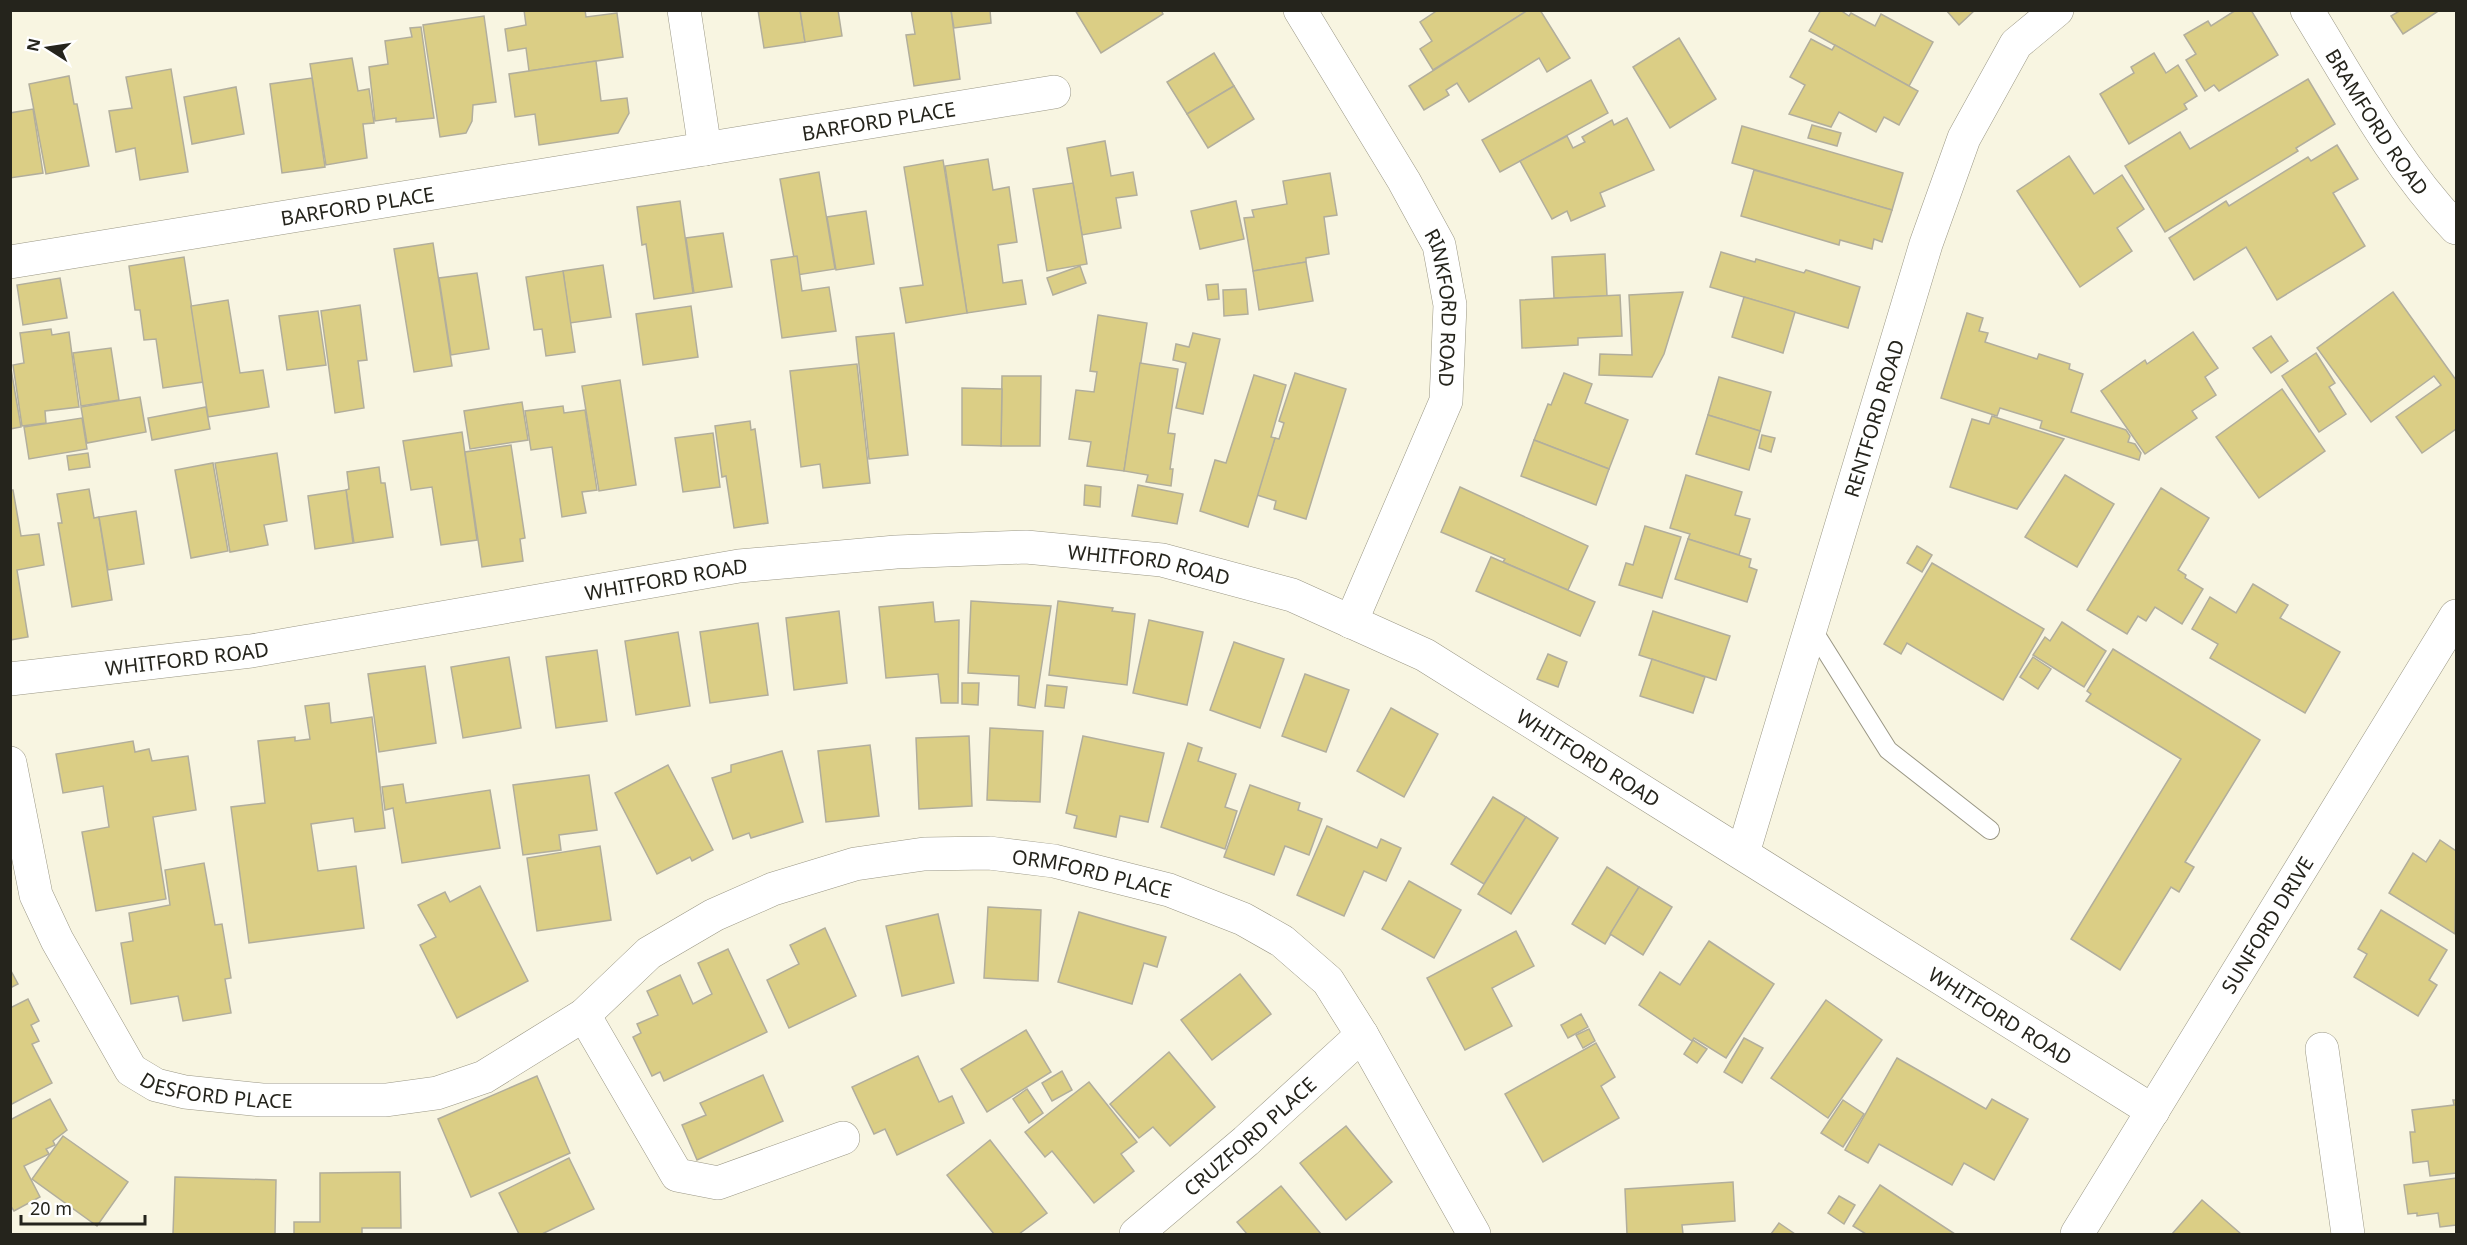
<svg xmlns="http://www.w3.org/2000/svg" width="2467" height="1245" font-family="'Noto Sans',sans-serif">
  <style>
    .building { fill: #dbce85; stroke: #b2ae9c; stroke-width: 1.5 }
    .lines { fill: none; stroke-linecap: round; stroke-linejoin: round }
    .service-casing { stroke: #9a9785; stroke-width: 20 }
    .minor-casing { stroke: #9a9785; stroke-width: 34 }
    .tertiary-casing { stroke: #9a9785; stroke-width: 34 }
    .service { stroke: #fff; stroke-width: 18 }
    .minor { stroke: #fff; stroke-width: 33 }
    .tertiary { stroke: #fff; stroke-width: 33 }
    .labels { text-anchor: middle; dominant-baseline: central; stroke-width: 5; stroke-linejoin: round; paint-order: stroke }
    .street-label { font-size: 20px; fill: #25241c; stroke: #fff }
  </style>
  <rect width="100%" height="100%" fill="#f8f5e1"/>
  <g class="building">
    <polygon points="524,10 585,10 586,17 617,13 623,57 529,71 526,48 508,51 505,29 526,25"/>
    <polygon points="758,10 800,10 805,42 764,48"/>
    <polygon points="800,10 838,10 842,36 805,42"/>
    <polygon points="911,10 951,10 960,79 914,86 906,35 915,34"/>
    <polygon points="951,10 990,10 991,23 954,28"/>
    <polygon points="1075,10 1161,10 1163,14 1101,53"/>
    <polygon points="1438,10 1528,10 1433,70 1420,49 1432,41 1420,22"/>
    <polygon points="1528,10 1540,10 1570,58 1547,72 1539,58 1469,102 1457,83 1446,90 1449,95 1424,110 1409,86"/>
    <polygon points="1821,10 1840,10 1849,16 1851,13 1875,26 1881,14 1933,42 1909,86 1809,31"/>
    <polygon points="1946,10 1975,10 1959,25"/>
    <polygon points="2236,10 2251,10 2278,55 2219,91 2214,85 2205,91 2186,60 2196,54 2184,35 2208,21 2211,26"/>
    <polygon points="2401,10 2440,10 2403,34 2391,16"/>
    <polygon points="484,16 496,102 473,105 472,121 466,133 440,137 423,25"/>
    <polygon points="421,27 434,118 396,122 396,118 375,121 369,67 388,64 385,41 412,37 410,28"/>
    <polygon points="1679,38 1716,99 1670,128 1633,67"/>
    <polygon points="1811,39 1832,50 1835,45 1918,91 1899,125 1884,117 1876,132 1839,112 1831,127 1789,114 1805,85 1790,77"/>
    <polygon points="1214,53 1234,86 1187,114 1167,82"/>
    <polygon points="2154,53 2166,73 2178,65 2197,96 2184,104 2187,109 2129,144 2100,94 2134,73 2131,67"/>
    <polygon points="352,58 358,91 369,89 374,123 363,124 367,158 326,165 310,64"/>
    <polygon points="596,61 601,101 627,98 629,113 618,133 539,145 535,114 515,117 509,74"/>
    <polygon points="171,69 188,172 140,180 135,148 116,152 109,111 132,108 126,77"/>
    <polygon points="69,76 74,104 77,104 89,166 46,174 29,84"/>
    <polygon points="312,78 325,167 282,173 270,84"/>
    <polygon points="2308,79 2335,124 2296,148 2298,151 2165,232 2125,166 2180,132 2190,149"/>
    <polygon points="1591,80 1608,113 1500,172 1482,140"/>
    <polygon points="1234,86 1254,119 1208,148 1187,114"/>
    <polygon points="236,87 244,134 192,144 184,97"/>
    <polygon points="33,109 43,173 10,178 10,113"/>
    <polygon points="1627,118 1654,170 1600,193 1605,206 1571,221 1567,211 1552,219 1520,161 1567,136 1573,148 1585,142 1582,137 1612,120 1614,125"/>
    <polygon points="1812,125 1841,133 1837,146 1808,138"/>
    <polygon points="1742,126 1903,173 1892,210 1732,163"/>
    <polygon points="1105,141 1111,176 1133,172 1137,195 1116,198 1121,228 1082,235 1067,148"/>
    <polygon points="2337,145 2358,179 2333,193 2365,246 2277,300 2246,247 2194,280 2169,238 2226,201 2229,206 2308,157 2311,161"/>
    <polygon points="2069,156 2094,194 2122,175 2144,209 2117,228 2132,251 2080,287 2017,191"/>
    <polygon points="988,159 993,190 1009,187 1017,242 998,245 1003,283 1022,280 1026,304 967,313 945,166"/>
    <polygon points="943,160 967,313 906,323 900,288 923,285 904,167"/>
    <polygon points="1754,170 1892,210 1882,242 1874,239 1872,249 1840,240 1839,245 1741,216"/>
    <polygon points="819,172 835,269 797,275 780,179"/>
    <polygon points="1330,173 1337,215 1324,217 1329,254 1306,258 1306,262 1253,271 1244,218 1254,217 1252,210 1287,204 1283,181"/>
    <polygon points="1073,183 1087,264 1047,271 1033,189"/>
    <polygon points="680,201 693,293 654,299 646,244 642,245 637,207"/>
    <polygon points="1236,201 1244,239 1200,249 1191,211"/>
    <polygon points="866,211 874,264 836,270 827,217"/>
    <polygon points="723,233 732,287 694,293 686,238"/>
    <polygon points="433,243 452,366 414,372 394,249"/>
    <polygon points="1721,252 1755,262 1756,259 1804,273 1806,270 1860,287 1848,328 1710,287"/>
    <polygon points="1605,254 1607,296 1554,298 1552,257"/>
    <polygon points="797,256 802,291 829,287 836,331 782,338 771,260"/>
    <polygon points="184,257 203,382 163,388 156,339 144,340 140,310 135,310 129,266"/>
    <polygon points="1306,262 1313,301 1259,310 1253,271"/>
    <polygon points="603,265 611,317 570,323 563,271"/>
    <polygon points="1080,266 1086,283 1053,295 1047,278"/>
    <polygon points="563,271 575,352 546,356 542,329 534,330 526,277"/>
    <polygon points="477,273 489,349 451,355 439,278"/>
    <polygon points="60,278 67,318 23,325 17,285"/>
    <polygon points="1218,284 1219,299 1208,300 1206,285"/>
    <polygon points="1246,289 1248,314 1224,316 1223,290"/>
    <polygon points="1683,292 1664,354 1652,377 1599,375 1600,354 1632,355 1629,295"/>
    <polygon points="2393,292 2456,380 2456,429 2422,453 2396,417 2441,385 2434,376 2371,422 2317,348"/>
    <polygon points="1620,295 1622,336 1578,338 1578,345 1522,348 1520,300"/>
    <polygon points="1744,297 1795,312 1783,353 1732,337"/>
    <polygon points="228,300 240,373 263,370 269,407 208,417 191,306"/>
    <polygon points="360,305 367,360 358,361 364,408 335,413 321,311"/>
    <polygon points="691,306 698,357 643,365 636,314"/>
    <polygon points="318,311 326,365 287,370 279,316"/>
    <polygon points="1967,313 1983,318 1979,331 1988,333 1985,342 2037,359 2039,354 2070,364 2069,369 2083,374 2071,412 2126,430 2130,436 2128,442 2135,444 2141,453 2139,460 2040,428 2042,421 2000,408 1997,416 1941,398"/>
    <polygon points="1098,315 1147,323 1124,471 1087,466 1091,442 1069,439 1076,390 1094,392 1097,372 1090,371"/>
    <polygon points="51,329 52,335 69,332 79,407 45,411 46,423 22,426 13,365 24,363 20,333"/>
    <polygon points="2193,332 2218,368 2205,377 2216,395 2192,411 2197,418 2145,454 2101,391 2145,360 2147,364"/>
    <polygon points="894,333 908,455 869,459 856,337"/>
    <polygon points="1193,333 1220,339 1203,414 1176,408 1186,363 1173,360 1176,344 1189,347"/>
    <polygon points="2271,336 2288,361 2271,373 2253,348"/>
    <polygon points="111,348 119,400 81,406 73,353"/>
    <polygon points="2316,353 2335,383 2329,387 2346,414 2319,432 2282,376"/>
    <polygon points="10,363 21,427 10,429"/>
    <polygon points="1140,363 1178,369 1168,433 1175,434 1170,469 1173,469 1171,486 1146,482 1148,475 1124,471"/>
    <polygon points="857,364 870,483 823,488 820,464 801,467 790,371"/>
    <polygon points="1295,373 1346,389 1306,519 1274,509 1276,501 1257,495 1275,438 1279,439 1284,423 1279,421"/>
    <polygon points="1564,373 1592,384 1585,403 1628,420 1609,469 1534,440 1548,404 1551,405"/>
    <polygon points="1254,375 1286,385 1271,437 1275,438 1248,527 1200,511 1215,460 1226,463"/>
    <polygon points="1002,376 1041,376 1040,446 1001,446"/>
    <polygon points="1719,377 1771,392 1760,431 1708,415"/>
    <polygon points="620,380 636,485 599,491 582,386"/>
    <polygon points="962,388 1002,389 1001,446 962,445"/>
    <polygon points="2282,389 2325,451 2259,498 2216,437"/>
    <polygon points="140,397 146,432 87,443 81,407"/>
    <polygon points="522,402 528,440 470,449 464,411"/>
    <polygon points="563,406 564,413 585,410 597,490 582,492 586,513 562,517 552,447 531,450 525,411"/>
    <polygon points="206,407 210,429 152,440 148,418"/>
    <polygon points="1708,415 1760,431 1749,470 1696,454"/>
    <polygon points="1992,416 2064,439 2017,509 1950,487 1972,419 1989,424"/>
    <polygon points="82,418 87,449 29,459 24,427"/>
    <polygon points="750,421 751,430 755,429 768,523 734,528 726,476 722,477 715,426"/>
    <polygon points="462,432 477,540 441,545 432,487 411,490 403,441"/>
    <polygon points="713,433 720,487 683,492 675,438"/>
    <polygon points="1762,435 1775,438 1771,452 1759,448"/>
    <polygon points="1534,440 1609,469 1596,505 1521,476"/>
    <polygon points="511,445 525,538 520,539 523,561 482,567 465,452"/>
    <polygon points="88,453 90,467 69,470 67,456"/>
    <polygon points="277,453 287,521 264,525 268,545 230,552 215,463"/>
    <polygon points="213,463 228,551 191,558 175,470"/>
    <polygon points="379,467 381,483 385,483 393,537 354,543 346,490 349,489 347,472"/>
    <polygon points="1686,475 1742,492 1735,515 1750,519 1739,555 1688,539 1690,534 1670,528"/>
    <polygon points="2065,475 2114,504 2077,567 2025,537"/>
    <polygon points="1085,485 1101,487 1100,507 1084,505"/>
    <polygon points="1138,485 1183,494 1177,524 1132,516"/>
    <polygon points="1460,487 1588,546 1568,590 1503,562 1505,559 1441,532"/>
    <polygon points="2161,488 2209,518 2178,570 2186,575 2185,578 2203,589 2182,624 2155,607 2146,621 2138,616 2127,634 2087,610"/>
    <polygon points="89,489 94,518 99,517 112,600 72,607 58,523 62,523 57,494"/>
    <polygon points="10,490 13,490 21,536 39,534 44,565 17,570 28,637 10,640"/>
    <polygon points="346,490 353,543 315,549 308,496"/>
    <polygon points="136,511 144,564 108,570 99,517"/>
    <polygon points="1645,526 1681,537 1662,598 1619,585 1626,563 1633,565"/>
    <polygon points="1688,539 1751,559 1749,567 1757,570 1747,602 1675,579"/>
    <polygon points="1917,546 1932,555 1922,572 1907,563"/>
    <polygon points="1491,557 1595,602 1580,636 1476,591"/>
    <polygon points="1932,563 2044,629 2003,700 1907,643 1901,654 1884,644"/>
    <polygon points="2253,584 2288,605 2280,618 2340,652 2305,713 2210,658 2218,644 2192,629 2210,597 2236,613"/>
    <polygon points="971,601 1051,606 1035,708 1018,705 1019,676 968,673"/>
    <polygon points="1058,601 1113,608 1112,611 1135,614 1127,685 1049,675"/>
    <polygon points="933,602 935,622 959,620 958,703 941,703 938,674 886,678 879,607"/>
    <polygon points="839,611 847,683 794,690 786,618"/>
    <polygon points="1653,611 1730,636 1716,680 1639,655"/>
    <polygon points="1149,620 1203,632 1187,705 1133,693"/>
    <polygon points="2062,622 2106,651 2084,687 2033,655 2045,637 2050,641"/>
    <polygon points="758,623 768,695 710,703 700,632"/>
    <polygon points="678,632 690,706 636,715 625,641"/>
    <polygon points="1234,642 1284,659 1260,728 1210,710"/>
    <polygon points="2113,649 2260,740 2185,862 2194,867 2179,892 2171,887 2120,970 2071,939 2181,759 2086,701 2091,694 2087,691"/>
    <polygon points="597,650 607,721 556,728 546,657"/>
    <polygon points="1548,654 1567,662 1558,687 1537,679"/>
    <polygon points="509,657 521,728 463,738 451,667"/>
    <polygon points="2033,657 2051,669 2038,689 2020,677"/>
    <polygon points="1652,659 1705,677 1693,713 1640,696"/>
    <polygon points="425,666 436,743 379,752 368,674"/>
    <polygon points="1305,674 1349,690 1326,752 1282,736"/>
    <polygon points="962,683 979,683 978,705 962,704"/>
    <polygon points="1047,685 1067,687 1064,708 1045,706"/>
    <polygon points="329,703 331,723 372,717 385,828 355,832 353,818 311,824 318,871 356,866 364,928 249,943 231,807 265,803 258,741 295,737 295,741 310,739 305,706"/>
    <polygon points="1391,708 1438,734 1404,797 1357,771"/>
    <polygon points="990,728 1043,731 1040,802 987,800"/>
    <polygon points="969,736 972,806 919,809 916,738"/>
    <polygon points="1083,736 1164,753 1148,822 1120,816 1116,837 1074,828 1077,816 1066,813"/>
    <polygon points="133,741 135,752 149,749 152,761 188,756 196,810 153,817 166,899 96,911 82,832 109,827 103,786 63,793 56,754"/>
    <polygon points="1188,743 1202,748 1198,761 1236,774 1225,807 1237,811 1225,849 1161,827"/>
    <polygon points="870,745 879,816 826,822 818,751"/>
    <polygon points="782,751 803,822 751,838 749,833 733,839 712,778 731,772 731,765"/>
    <polygon points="668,765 713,850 692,861 690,857 657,874 615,793"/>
    <polygon points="589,775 597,830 559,835 561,850 523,855 513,785"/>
    <polygon points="403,784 406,803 490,790 500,848 402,863 393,808 385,810 382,787"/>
    <polygon points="1250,785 1300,803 1298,810 1322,819 1309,855 1285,846 1274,875 1224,857"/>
    <polygon points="1493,797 1526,817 1484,884 1451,864"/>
    <polygon points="1526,817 1558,838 1511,914 1478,894"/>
    <polygon points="1327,826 1377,848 1381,839 1401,848 1386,881 1364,871 1344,916 1297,895"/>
    <polygon points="2440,840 2456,851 2455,934 2389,893 2413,853 2426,862"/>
    <polygon points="600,846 611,920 537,931 527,858"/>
    <polygon points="204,863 215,925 222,924 231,978 225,979 231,1013 183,1021 178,996 131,1004 121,943 133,941 129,913 170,905 165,870"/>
    <polygon points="1607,867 1639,887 1605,944 1572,924"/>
    <polygon points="1409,881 1461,910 1434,958 1382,929"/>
    <polygon points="480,886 528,981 457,1018 420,945 436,937 418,905 445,892 450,902"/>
    <polygon points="1639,887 1672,907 1643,955 1610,934"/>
    <polygon points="988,907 1041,910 1038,981 984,978"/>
    <polygon points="2381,910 2447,950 2429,980 2437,985 2418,1016 2354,977 2367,954 2358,949"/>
    <polygon points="1079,912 1166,937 1157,967 1144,963 1132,1004 1058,982"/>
    <polygon points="938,914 954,983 902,996 886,926"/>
    <polygon points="825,928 856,996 789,1028 767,980 799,964 790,945"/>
    <polygon points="1516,931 1534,966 1492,988 1512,1026 1465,1050 1427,978"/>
    <polygon points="1709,941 1774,984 1726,1058 1694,1038 1692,1041 1639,1005 1660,972 1680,985"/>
    <polygon points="728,949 767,1032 664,1081 660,1072 652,1076 633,1037 641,1033 637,1024 658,1015 647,991 680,975 693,1004 712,994 698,963"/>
    <polygon points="10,969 18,984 10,988"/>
    <polygon points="1240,974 1271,1014 1212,1060 1181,1020"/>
    <polygon points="28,999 39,1021 31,1025 39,1041 32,1044 52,1083 10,1105 10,1008"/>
    <polygon points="1826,1000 1882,1040 1828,1118 1771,1078"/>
    <polygon points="1581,1014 1588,1027 1568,1038 1561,1025"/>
    <polygon points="1589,1029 1595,1041 1583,1048 1576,1035"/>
    <polygon points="1026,1030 1051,1072 987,1112 961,1069"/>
    <polygon points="1744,1038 1763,1048 1742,1083 1724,1072"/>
    <polygon points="1693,1040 1707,1049 1697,1063 1684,1054"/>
    <polygon points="1596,1043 1615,1077 1601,1086 1619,1118 1543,1162 1505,1094"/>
    <polygon points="1169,1052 1215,1107 1170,1146 1153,1127 1139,1138 1110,1104"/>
    <polygon points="918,1056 939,1102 952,1096 964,1123 897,1155 885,1129 874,1134 852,1087"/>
    <polygon points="1897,1058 1986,1109 1992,1099 2028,1119 1994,1180 1964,1163 1952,1185 1879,1144 1868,1163 1845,1150"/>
    <polygon points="1062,1071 1072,1090 1052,1101 1042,1083"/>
    <polygon points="763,1075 783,1121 697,1160 682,1125 706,1115 700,1103"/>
    <polygon points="537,1076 570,1153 471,1197 438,1119"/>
    <polygon points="1089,1082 1137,1142 1121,1154 1134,1171 1094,1203 1052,1151 1045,1157 1025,1132"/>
    <polygon points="1027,1089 1043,1113 1029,1123 1013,1099"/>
    <polygon points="50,1099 67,1130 53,1141 55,1145 46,1149 49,1154 24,1166 40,1197 14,1211 10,1205 10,1120"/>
    <polygon points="1843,1100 1864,1114 1843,1147 1821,1133"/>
    <polygon points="2453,1100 2456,1100 2456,1173 2430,1176 2428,1161 2413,1163 2410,1132 2415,1132 2412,1110 2454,1105"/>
    <polygon points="1346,1126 1392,1182 1346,1220 1300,1163"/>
    <polygon points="63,1136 128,1182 97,1226 32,1179"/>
    <polygon points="990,1140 1047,1213 1019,1234 994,1234 947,1175"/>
    <polygon points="569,1158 594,1209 542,1234 519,1234 499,1193"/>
    <polygon points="400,1172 401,1228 362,1228 362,1234 294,1234 294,1222 320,1222 320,1173"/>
    <polygon points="175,1177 276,1180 275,1234 173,1234"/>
    <polygon points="2456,1178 2456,1225 2440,1227 2438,1213 2417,1216 2417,1213 2408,1214 2404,1185"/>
    <polygon points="1733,1182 1735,1221 1682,1225 1683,1234 1627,1234 1625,1189"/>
    <polygon points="1880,1185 1955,1234 1866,1234 1853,1226"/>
    <polygon points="1281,1186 1321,1234 1247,1234 1237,1222"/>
    <polygon points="1839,1196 1855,1205 1844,1224 1828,1213"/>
    <polygon points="2202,1200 2241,1234 2172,1234"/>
    <polygon points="1779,1223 1795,1234 1771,1234"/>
  </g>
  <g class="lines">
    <g class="service-casing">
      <polyline id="service" points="1811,627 1888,750 1990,830"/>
    </g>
    <g class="minor-casing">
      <g id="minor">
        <polyline points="684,10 705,149"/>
        <path id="s1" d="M1300,10l104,171 35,64 11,60 -4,96 -95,221"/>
        <path id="s2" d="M2307,10c46,75 88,154 149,218"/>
        <path id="s3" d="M10,262l1044,-170"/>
        <path id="s4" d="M10,679l241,-28 488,-85 157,-14 130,-5 136,13 130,35 133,60 728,456"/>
        <path id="s5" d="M10,763l26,132 21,45 74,130 25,15 29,7 77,8h124l51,-7 47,-16 100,-62 65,-62 65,-38 59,-26 82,-25 69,-10 65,-1 65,8 115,29 74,29 39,22 46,40 34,54 112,199"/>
        <path id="s6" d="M1743,853l183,-609 38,-106 52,-94 41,-34"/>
        <polyline points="584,1015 677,1175 718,1183 843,1138"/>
        <polyline points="2322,1049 2348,1234"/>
        <path id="s7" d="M1136,1234l110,-93 116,-106"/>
      </g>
    </g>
    <g class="tertiary-casing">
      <g id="tertiary">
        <path id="s8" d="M2077,1234l379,-618"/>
      </g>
    </g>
    <use href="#service" class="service"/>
    <use href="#minor" class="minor"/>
    <use href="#tertiary" class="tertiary"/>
  </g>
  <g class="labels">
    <g class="street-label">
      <text stroke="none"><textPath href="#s3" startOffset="880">BARFORD PLACE</textPath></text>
      <text stroke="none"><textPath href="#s2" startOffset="132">BRAMFORD ROAD</textPath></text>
      <text stroke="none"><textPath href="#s3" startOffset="352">BARFORD PLACE</textPath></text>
      <text stroke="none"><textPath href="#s1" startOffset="336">RINKFORD ROAD</textPath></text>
      <text stroke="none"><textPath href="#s6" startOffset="454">RENTFORD ROAD</textPath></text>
      <text stroke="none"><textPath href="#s4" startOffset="1150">WHITFORD ROAD</textPath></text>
      <text stroke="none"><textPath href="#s4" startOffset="664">WHITFORD ROAD</textPath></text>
      <text stroke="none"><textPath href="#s4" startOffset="178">WHITFORD ROAD</textPath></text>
      <text stroke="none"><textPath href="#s4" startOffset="1636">WHITFORD ROAD</textPath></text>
      <text stroke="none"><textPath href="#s5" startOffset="1368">ORMFORD PLACE</textPath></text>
      <text stroke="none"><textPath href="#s8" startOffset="363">SUNFORD DRIVE</textPath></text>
      <text stroke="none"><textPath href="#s4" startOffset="2122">WHITFORD ROAD</textPath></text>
      <text stroke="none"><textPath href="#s5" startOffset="424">DESFORD PLACE</textPath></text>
      <text stroke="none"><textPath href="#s7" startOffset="150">CRUZFORD PLACE</textPath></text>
    </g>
  </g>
  <rect width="2467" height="1245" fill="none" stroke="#25241c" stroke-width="24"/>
  <g transform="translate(48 48) rotate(282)" stroke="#ffffff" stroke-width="4.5" paint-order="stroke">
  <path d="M0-4.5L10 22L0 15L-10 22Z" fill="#25241c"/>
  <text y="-9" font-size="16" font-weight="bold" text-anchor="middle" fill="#25241c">N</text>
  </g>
  <path d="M21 1215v9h124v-9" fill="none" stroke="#25241c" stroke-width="3"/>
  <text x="30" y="1215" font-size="18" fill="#25241c" stroke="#ffffff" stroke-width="4.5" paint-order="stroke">20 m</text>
</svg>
